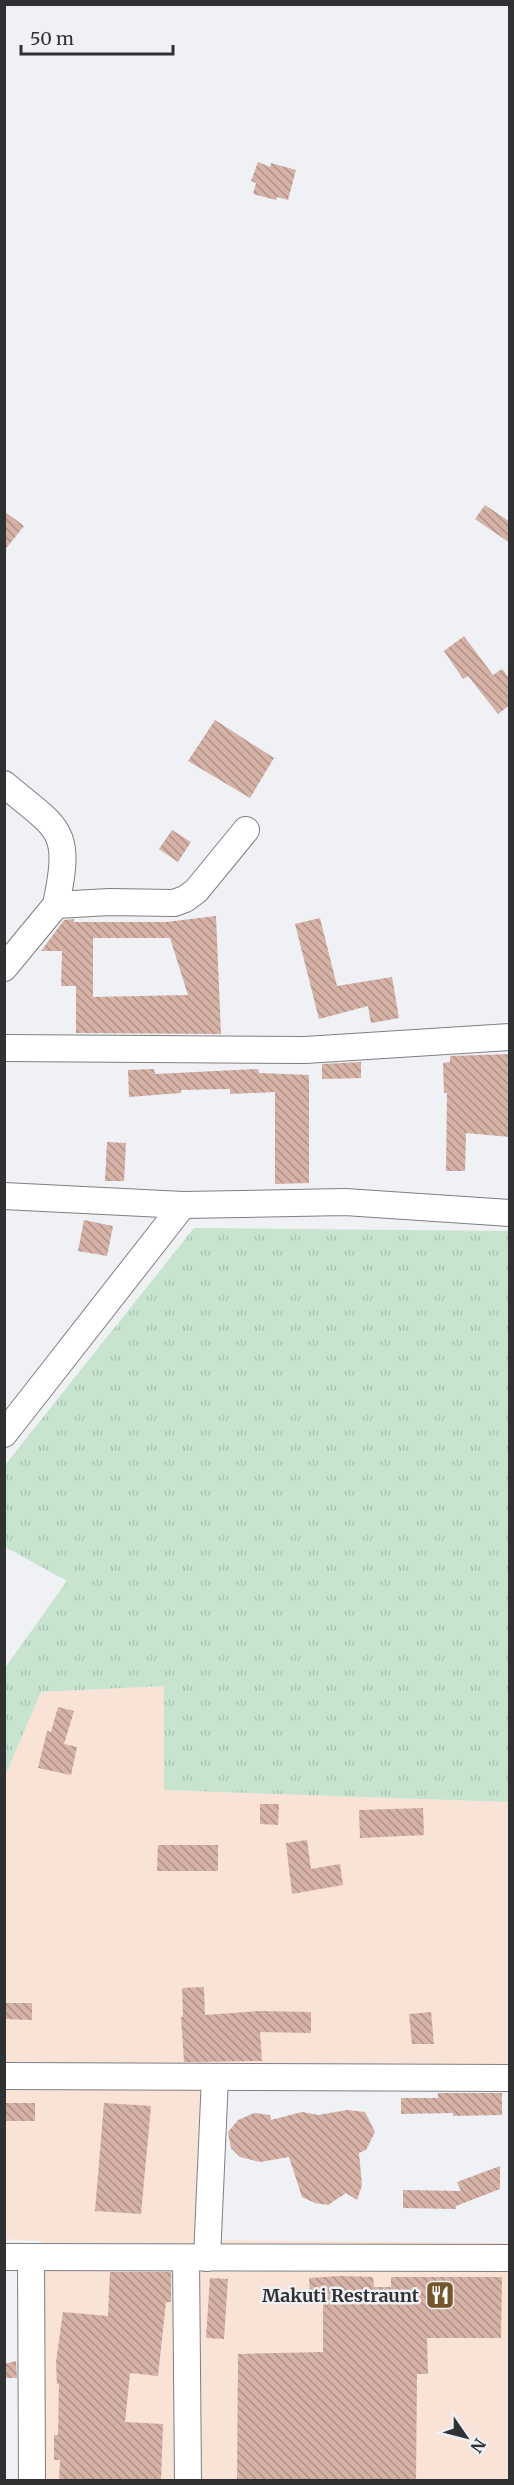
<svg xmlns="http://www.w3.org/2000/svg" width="514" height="2485" font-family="Merriweather,serif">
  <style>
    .commercial { fill: #f9e2d6 }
    .grass { fill: url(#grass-tufts) }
    .building { fill: url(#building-back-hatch); fill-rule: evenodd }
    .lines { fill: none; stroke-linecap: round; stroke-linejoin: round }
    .minor-casing { stroke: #7d7f83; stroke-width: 28 }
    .minor { stroke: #fff; stroke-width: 26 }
    .labels { text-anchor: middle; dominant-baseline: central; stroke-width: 5; stroke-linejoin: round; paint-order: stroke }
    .poi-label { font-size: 18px; font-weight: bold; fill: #303132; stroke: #eff1f5; text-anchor: end }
  </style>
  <defs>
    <pattern id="grass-tufts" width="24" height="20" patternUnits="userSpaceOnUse" patternTransform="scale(1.5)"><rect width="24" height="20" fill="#c8e4cf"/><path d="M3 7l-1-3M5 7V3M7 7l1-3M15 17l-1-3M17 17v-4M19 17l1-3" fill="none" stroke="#acc4b2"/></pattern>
    <pattern id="building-back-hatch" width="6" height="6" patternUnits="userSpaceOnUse" patternTransform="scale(1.5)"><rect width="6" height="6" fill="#d6b1a6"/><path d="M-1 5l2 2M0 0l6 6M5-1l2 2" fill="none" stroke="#ae9188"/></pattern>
  </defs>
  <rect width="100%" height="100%" fill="#eff1f5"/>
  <g class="commercial">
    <polygon points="164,1686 164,1790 509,1802 509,2065 52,2066 5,2062 5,1776 41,1692"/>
    <polygon points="5,2082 206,2089 199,2240 509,2243 509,2480 43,2480 42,2241 5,2239"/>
  </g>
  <polygon class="grass" points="194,1228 509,1231 509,1802 164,1790 164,1686 41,1692 5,1776 5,1668 67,1581 5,1547 5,1465"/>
  <g class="building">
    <polygon points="258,162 270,167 271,163 296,170 288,200 277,197 276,200 253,194 256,183 251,181"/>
    <polygon points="485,505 510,522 510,543 475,519"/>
    <polygon points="4,511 24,526 4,551"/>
    <polygon points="464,636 493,675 502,669 510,679 510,705 498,714 468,676 463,679 444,651"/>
    <polygon points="215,720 274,758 250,798 188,761"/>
    <polygon points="172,830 191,842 178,862 159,849"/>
    <path d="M216,916l5,118 -145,-1v-47h-15l1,-35h-21l23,-31 10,-1v3h92zM93,938h77l18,57 -95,2z"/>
    <polygon points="320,918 337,986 392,977 399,1018 371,1023 368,1006 319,1019 295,924"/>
    <polygon points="510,1054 510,1137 466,1133 465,1171 446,1171 447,1093 444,1093 443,1063 450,1062 450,1056"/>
    <polygon points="361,1062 361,1078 322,1079 322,1064"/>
    <polygon points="154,1069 155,1074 258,1069 259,1073 309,1075 309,1183 275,1184 275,1092 230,1094 230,1089 181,1090 181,1093 129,1097 128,1070"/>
    <polygon points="107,1142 126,1143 124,1181 105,1181"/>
    <polygon points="84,1220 113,1226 107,1256 78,1251"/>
    <polygon points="58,1707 74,1711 64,1744 77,1747 71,1775 38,1768 47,1731 51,1732"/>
    <polygon points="260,1804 279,1804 278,1825 260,1824"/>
    <polygon points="423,1808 424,1835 360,1838 359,1810"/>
    <polygon points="307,1840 311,1869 340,1864 343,1885 292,1894 286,1843"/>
    <polygon points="158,1845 218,1845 218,1871 157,1871"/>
    <polygon points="204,1987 205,2015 259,2011 311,2012 311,2033 260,2032 262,2061 184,2062 181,2017 183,2017 182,1988"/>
    <polygon points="4,2003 32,2003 32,2020 4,2019"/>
    <polygon points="431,2012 434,2044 412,2044 409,2014"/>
    <polygon points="438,2093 502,2093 502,2115 453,2116 453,2113 401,2114 401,2098 438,2098"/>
    <rect x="4" y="2103" width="31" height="18"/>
    <polygon points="104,2103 151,2106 141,2214 95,2211"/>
    <polygon points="347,2110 365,2112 375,2132 366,2150 359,2153 362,2185 357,2200 346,2193 328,2205 315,2203 302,2197 289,2157 260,2162 240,2157 231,2148 228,2132 238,2120 254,2113 270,2115 271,2120 302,2112 318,2115"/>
    <polygon points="500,2166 500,2189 456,2206 456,2209 403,2208 403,2190 461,2191 457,2182"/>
    <polygon points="110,2272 171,2272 171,2302 166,2302 158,2376 130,2373 125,2422 163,2424 161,2481 59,2481 60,2460 54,2460 54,2435 58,2435 59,2384 57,2384 56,2362 63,2312 108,2316"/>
    <polygon points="340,2276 373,2277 374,2287 391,2287 391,2277 502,2277 501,2338 427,2338 428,2374 417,2374 416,2481 237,2481 238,2354 323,2352 323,2299 310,2300 309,2278"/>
    <polygon points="210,2278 228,2279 224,2339 206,2338"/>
    <polygon points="16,2361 17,2378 4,2378 4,2364"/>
  </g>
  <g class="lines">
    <g class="minor-casing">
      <g id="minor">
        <path d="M4,784c56,47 68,44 52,121"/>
        <polyline points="4,968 56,905 109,902 174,903 185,899 196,891 246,830"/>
        <polyline points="4,1048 305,1050 510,1037"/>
        <polyline points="4,1196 183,1205 345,1202 510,1213"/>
        <polyline points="4,1434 183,1205"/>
        <polyline points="4,2076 510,2078"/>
        <polyline points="4,2257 510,2258"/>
        <polyline points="31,2257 32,2480"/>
        <polyline points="186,2258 188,2480"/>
        <polyline points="207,2258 215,2077"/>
      </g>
    </g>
    <use href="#minor" class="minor"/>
  </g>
  <defs>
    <g id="restaurant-square" transform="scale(1.5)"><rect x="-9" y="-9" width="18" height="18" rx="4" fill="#74562a" stroke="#eff1f5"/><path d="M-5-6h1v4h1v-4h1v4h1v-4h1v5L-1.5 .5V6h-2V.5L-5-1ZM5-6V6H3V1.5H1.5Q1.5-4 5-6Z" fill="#fff"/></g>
  </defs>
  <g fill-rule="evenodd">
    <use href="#restaurant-square" x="440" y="2295"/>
  </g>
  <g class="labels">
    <g class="poi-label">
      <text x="419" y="2295">Makuti Restraunt</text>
    </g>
  </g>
  <rect width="514" height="2485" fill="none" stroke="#303132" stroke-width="12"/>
  <g transform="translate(466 2437) rotate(125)" stroke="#eff1f5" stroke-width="4.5" paint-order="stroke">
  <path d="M0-4.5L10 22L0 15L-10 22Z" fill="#303132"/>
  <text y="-9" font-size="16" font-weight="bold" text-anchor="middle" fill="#303132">N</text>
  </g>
  <path d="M21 45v9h152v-9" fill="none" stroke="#303132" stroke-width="3"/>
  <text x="30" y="45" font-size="18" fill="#303132" stroke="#eff1f5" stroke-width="4.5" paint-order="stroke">50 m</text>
</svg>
